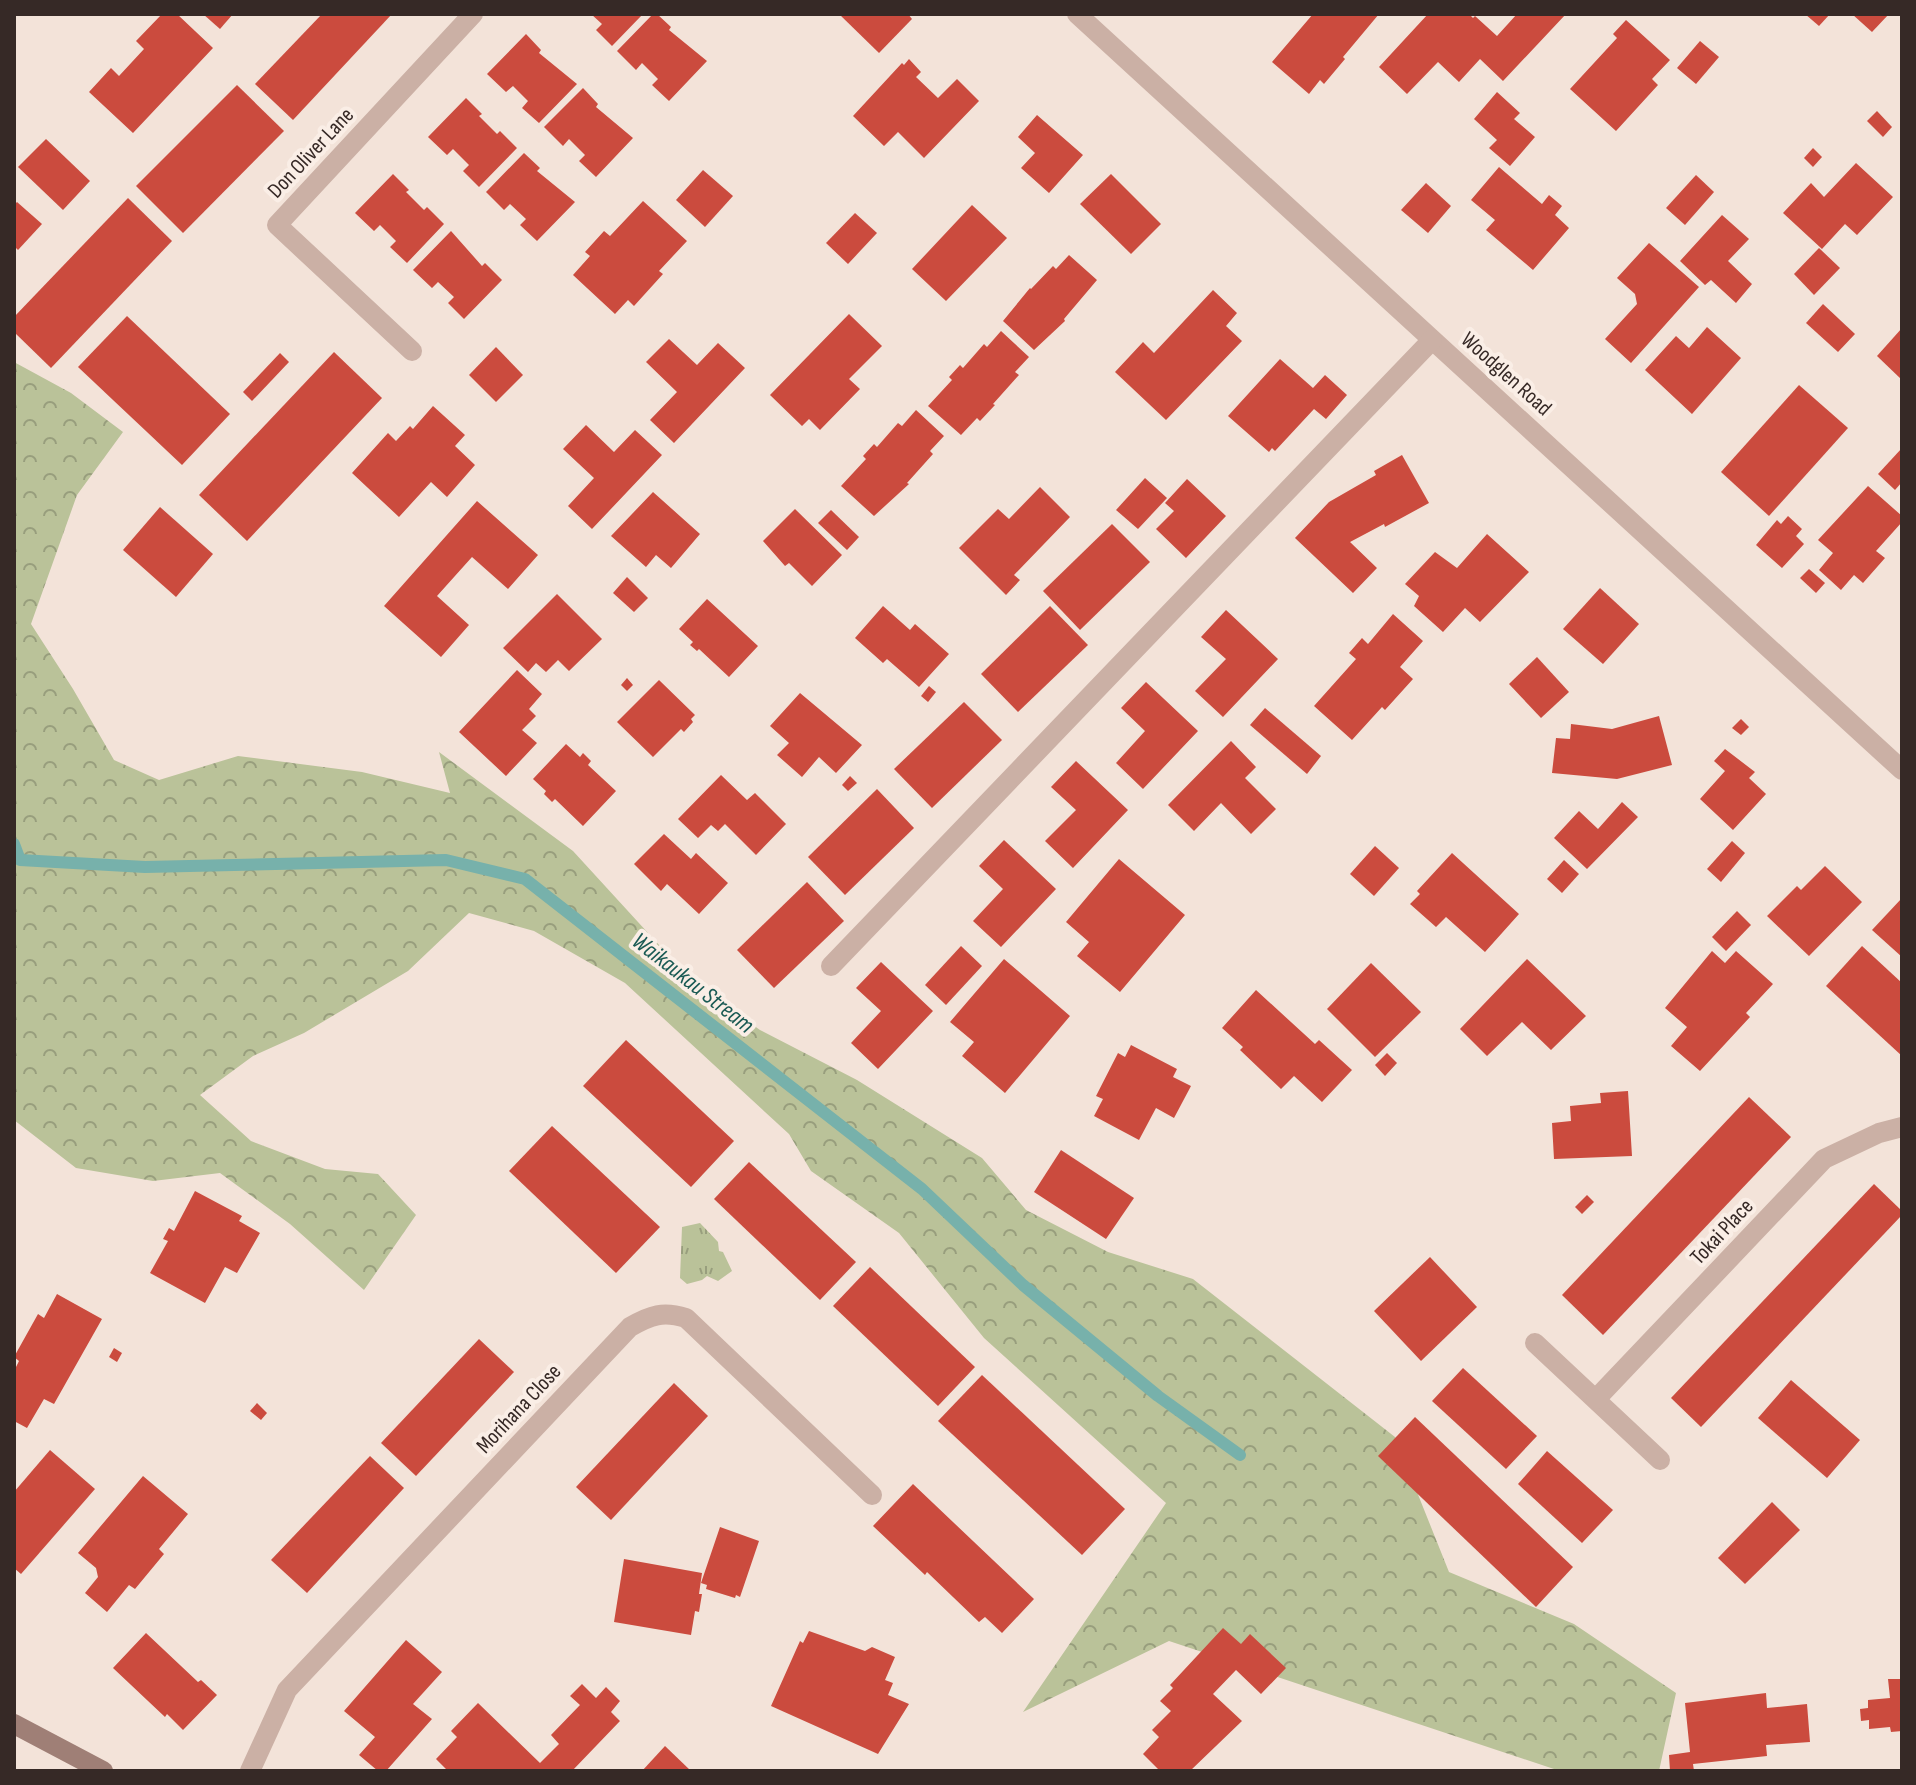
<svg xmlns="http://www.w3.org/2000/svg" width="1916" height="1785" font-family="'Sofia Sans Condensed',sans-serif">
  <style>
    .grass { fill: url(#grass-tufts) }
    .forest { fill: url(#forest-crowns) }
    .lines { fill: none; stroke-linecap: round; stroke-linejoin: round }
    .stream { stroke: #77b1ab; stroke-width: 12 }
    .building { fill: #cb4b3e }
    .street { stroke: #cbb0a5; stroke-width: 20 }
    .secondary { stroke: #9f7f76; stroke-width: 20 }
    .labels { text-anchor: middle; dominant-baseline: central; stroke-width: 8; stroke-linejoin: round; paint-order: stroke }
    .street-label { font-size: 22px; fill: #362926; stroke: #faeee6 }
    .water-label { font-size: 24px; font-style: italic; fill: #1a5a54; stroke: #faeee6 }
  </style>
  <defs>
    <pattern id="grass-tufts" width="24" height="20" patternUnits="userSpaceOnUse" patternTransform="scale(2)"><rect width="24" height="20" fill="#bac299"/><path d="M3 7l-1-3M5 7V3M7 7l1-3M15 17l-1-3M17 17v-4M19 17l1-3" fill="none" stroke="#989e7d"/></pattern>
    <pattern id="forest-crowns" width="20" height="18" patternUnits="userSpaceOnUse" patternTransform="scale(2)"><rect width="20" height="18" fill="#bac299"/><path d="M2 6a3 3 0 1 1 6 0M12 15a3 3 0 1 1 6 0" fill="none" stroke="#989e7d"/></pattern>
  </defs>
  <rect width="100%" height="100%" fill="#f3e3d9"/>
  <polygon class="grass" points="700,1223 718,1242 719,1251 723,1252 732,1271 718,1281 707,1276 702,1280 687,1284 680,1278 682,1227"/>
  <polygon class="forest" points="14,362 71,393 123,432 77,495 31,624 73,689 114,760 159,780 238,756 362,772 450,793 439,752 573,851 692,981 760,1030 857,1080 982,1158 1026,1210 1108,1252 1193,1279 1395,1437 1449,1572 1574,1624 1676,1693 1659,1771 1560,1771 1169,1641 1023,1712 1166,1503 984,1338 899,1233 811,1171 789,1134 625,983 534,931 469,913 408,971 304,1033 253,1056 200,1095 251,1141 325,1169 378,1174 416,1215 364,1290 290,1224 220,1173 153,1181 76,1168 14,1120"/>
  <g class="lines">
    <polyline class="stream" points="14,844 20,860 145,867 446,860 525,879 922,1189 1023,1285 1158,1396 1240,1455"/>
  </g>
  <g class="building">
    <polygon points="162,14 177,14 213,48 133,133 89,92 111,68 119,76 144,49 136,41"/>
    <polygon points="203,14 233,14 220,29"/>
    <polygon points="322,14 392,14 293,120 255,84"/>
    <polygon points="591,14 643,14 612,46 596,30 602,24"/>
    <polygon points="653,14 657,14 671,27 669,30 707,61 669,101 652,85 658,79 642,63 636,70 617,51"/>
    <polygon points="839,14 908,14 912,19 879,53"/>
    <polygon points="1313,14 1379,14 1343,57 1345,59 1324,84 1320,80 1309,94 1272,62"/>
    <polygon points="1428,14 1469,14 1473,18 1475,16 1497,36 1517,14 1566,14 1503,81 1480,59 1459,82 1438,62 1407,94 1379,67"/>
    <polygon points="1805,14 1830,14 1819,26"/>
    <polygon points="1852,14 1889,14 1872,32"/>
    <polygon points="1626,20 1670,60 1652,79 1658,85 1616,131 1570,89 1617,38 1613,34"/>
    <polygon points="526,34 541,50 539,53 577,84 539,123 522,108 528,101 513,86 506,92 487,74"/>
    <polygon points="1700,41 1719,57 1696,84 1677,68"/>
    <polygon points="909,59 921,72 916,77 938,98 957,79 979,101 924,158 898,132 884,146 853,116 902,63 904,65"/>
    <polygon points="237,85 284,131 183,233 136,186"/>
    <polygon points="583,88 598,104 596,107 633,138 596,177 579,161 585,155 569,139 563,146 544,127"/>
    <polygon points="1497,92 1520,113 1514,119 1535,137 1510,166 1489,148 1497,140 1474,119"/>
    <polygon points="466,98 482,114 479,116 497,134 500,131 517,148 479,187 463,171 469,165 453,149 447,155 428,137"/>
    <polygon points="1877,111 1892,127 1883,137 1867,121"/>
    <polygon points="1037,115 1083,155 1049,193 1021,168 1035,153 1018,137"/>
    <polygon points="46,139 90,181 63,210 18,167"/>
    <polygon points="1813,148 1822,157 1813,167 1804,158"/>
    <polygon points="524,153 540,168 537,171 575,202 537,241 520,225 526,219 510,204 504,210 486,192"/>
    <polygon points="1856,163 1893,197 1857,235 1845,224 1822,249 1783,213 1811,183 1824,197"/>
    <polygon points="1499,167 1542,204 1549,195 1562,206 1555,215 1569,228 1533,270 1486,230 1495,220 1471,200"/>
    <polygon points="703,170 733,196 705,227 676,200"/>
    <polygon points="393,174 409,190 406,192 424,210 427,207 444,224 407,263 390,247 396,241 380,225 374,231 355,213"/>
    <polygon points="1111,174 1161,224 1131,254 1080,204"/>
    <polygon points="1696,175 1714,192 1685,225 1666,208"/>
    <polygon points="1426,183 1451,206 1428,233 1401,210"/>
    <polygon points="128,198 172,241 51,368 14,332 14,317"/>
    <polygon points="643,201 687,241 659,271 663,274 634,306 628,300 615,314 573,275 590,256 585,252 604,231 610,236"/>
    <polygon points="17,202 42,224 18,250 14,246 14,205"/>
    <polygon points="972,205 1007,238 946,301 912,269"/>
    <polygon points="855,213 877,233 848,264 826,243"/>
    <polygon points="1722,215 1749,239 1728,261 1752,284 1736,303 1711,280 1705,285 1680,261"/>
    <polygon points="451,231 482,266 485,263 502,280 464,319 448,303 454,297 438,282 432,288 413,270"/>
    <polygon points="1649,243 1699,287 1631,363 1605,339 1637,304 1635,294 1617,278"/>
    <polygon points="1819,248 1840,268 1814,295 1794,274"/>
    <polygon points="1069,255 1097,280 1064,319 1065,321 1034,350 1003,321 1030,288 1031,289 1053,266 1056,269"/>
    <polygon points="1213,290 1237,313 1226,326 1242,341 1166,420 1115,372 1143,342 1154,353"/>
    <polygon points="1823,304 1855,334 1838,352 1806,323"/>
    <polygon points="849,314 882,346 849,379 860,389 820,430 809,419 802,426 770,395"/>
    <polygon points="127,316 230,414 182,465 78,367"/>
    <polygon points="1707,327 1741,358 1692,414 1645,370 1676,336 1689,348"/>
    <polygon points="1902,328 1902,380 1877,356"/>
    <polygon points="1001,331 1029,357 1015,372 1019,375 993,404 995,405 980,421 977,418 961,435 928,406 952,380 949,377 960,365 963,368 984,344 987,347"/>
    <polygon points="669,339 697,365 718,343 745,368 674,443 650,420 677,392 646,362"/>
    <polygon points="496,347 523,375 496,402 469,375"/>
    <polygon points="334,352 382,398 247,541 199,495"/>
    <polygon points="280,353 289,362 252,401 243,392"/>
    <polygon points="1280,359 1313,388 1325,375 1347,395 1326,419 1314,409 1275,451 1272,448 1269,452 1228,416"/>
    <polygon points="1799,385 1848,428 1769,516 1721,472"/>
    <polygon points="433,406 465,435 455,446 475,465 447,497 431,482 399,517 352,473 388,433 396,441 410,426 413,429"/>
    <polygon points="916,410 944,436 930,451 933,454 907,483 909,484 874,516 841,486 866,459 863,456 874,444 877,447 898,423 902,426"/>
    <polygon points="586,425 614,452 635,430 662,455 592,529 568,506 594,478 563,449"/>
    <polygon points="1902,448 1902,482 1895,490 1878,474"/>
    <polygon points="1402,455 1429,503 1385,527 1384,524 1350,542 1377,568 1353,593 1295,538 1329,502 1376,475 1374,471"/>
    <polygon points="1145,478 1167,498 1138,529 1116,510"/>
    <polygon points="1187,479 1226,516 1186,558 1156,529 1174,511 1165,503"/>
    <polygon points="1868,486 1902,516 1902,522 1876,551 1885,558 1863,583 1854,575 1841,590 1819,570 1833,553 1818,540"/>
    <polygon points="1040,487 1070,517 1014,575 1020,580 1006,595 959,548 998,509 1009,519"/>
    <polygon points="653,492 700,534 671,568 656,555 646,567 611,536"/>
    <polygon points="477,501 538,555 508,589 472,557 437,596 469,625 441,657 384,606"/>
    <polygon points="160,507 213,554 176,597 123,550"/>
    <polygon points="795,509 842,555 812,586 789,563 785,566 763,541"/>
    <polygon points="831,510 859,537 847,550 818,523"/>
    <polygon points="1788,516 1802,529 1796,536 1804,544 1782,568 1756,545 1777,520 1781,524"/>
    <polygon points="1112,524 1150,562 1080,630 1043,591"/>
    <polygon points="1487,534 1529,572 1480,622 1465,608 1443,632 1414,606 1419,596 1405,584 1435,552 1457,568"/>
    <polygon points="1809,569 1825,583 1816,593 1800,578"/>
    <polygon points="627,577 648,598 634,612 613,593"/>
    <polygon points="1600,588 1639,624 1603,664 1563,629"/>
    <polygon points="557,594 602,639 569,671 558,660 546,672 536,663 528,672 503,648"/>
    <polygon points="707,599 758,646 729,677 699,649 697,651 690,645 693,642 679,629"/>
    <polygon points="883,606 910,630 915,624 949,654 919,687 887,659 883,663 855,638"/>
    <polygon points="1050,606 1088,645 1018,712 981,674"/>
    <polygon points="1226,610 1278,659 1223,717 1195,691 1226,659 1201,637"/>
    <polygon points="1393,614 1423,641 1400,667 1413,679 1385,710 1382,707 1352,740 1314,706 1356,659 1349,653 1362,638 1368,644"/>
    <polygon points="1537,657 1569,692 1541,718 1509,684"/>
    <polygon points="517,670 542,694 529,709 536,716 522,730 537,743 506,776 459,732"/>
    <polygon points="627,678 633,685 627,691 621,685"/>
    <polygon points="659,680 695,715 691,719 693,722 684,732 681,729 653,757 617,722"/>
    <polygon points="1146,682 1198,731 1143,789 1116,763 1145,731 1121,708"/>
    <polygon points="929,686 936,692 928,702 921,696"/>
    <polygon points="800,693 862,745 836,773 819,757 802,777 777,755 789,743 770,726"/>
    <polygon points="964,702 1002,740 932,808 894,769"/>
    <polygon points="1265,708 1321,756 1307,774 1250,725"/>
    <polygon points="1659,716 1672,765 1617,779 1552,773 1556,738 1570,739 1571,724 1612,729"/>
    <polygon points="1741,719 1749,727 1741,735 1732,728"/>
    <polygon points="1231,741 1256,767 1245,778 1276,809 1251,834 1221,803 1194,831 1168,805"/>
    <polygon points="566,744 580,757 583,753 591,761 588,765 616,791 583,826 555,799 552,802 544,794 546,791 533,779"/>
    <polygon points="1725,749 1755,772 1749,778 1766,794 1733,830 1700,799 1725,771 1714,761"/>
    <polygon points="1076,761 1128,810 1073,868 1045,841 1076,810 1051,787"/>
    <polygon points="721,775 747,800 755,793 786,824 756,855 725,824 718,831 711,825 698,838 678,819"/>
    <polygon points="850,776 857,783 848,791 842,785"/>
    <polygon points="877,789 914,828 845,895 808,857"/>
    <polygon points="1622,802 1638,817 1587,869 1554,838 1579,811 1598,829"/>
    <polygon points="664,834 691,859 696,853 728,883 699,914 667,884 661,891 634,864"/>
    <polygon points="1004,840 1056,889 1001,947 973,921 1003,889 979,866"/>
    <polygon points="1732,841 1745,853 1721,882 1707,869"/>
    <polygon points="1375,846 1399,868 1374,896 1350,874"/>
    <polygon points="1452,853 1519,914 1485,952 1446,917 1436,927 1410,904 1420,894 1417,891"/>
    <polygon points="1119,859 1185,915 1120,992 1077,956 1089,942 1066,922"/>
    <polygon points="1564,860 1579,874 1562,893 1547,879"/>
    <polygon points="1825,866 1862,902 1809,956 1767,916 1797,886 1801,890"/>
    <polygon points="807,882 844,921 774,988 737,950"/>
    <polygon points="1902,898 1902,957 1872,930"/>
    <polygon points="1737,911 1751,925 1726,951 1712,937"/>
    <polygon points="961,946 982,966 946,1005 925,985"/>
    <polygon points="1862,946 1902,983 1902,1056 1826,986"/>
    <polygon points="1712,951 1725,963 1736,951 1773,984 1746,1013 1750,1017 1700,1071 1671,1046 1687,1027 1665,1008"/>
    <polygon points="1004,959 1070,1016 1005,1093 962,1056 974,1042 950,1022"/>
    <polygon points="1527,959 1586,1016 1551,1050 1522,1022 1487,1056 1460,1029"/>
    <polygon points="881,962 933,1011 878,1069 851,1043 881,1011 856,988"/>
    <polygon points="1371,963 1421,1012 1375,1057 1327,1009"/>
    <polygon points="1256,990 1315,1044 1319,1040 1352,1070 1322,1102 1294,1076 1281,1089 1240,1050 1243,1047 1222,1028"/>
    <polygon points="626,1040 734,1141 691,1187 583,1086"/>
    <polygon points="1131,1045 1177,1069 1173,1077 1191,1086 1174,1118 1156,1108 1139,1140 1094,1116 1103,1099 1096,1096 1118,1053 1125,1057"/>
    <polygon points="1387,1053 1397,1063 1385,1076 1375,1065"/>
    <polygon points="1628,1091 1632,1156 1554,1159 1552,1123 1571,1121 1570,1106 1601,1103 1600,1093"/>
    <polygon points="1749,1097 1791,1137 1603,1335 1562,1295"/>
    <polygon points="552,1126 660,1227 616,1273 509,1171"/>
    <polygon points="1061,1150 1134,1198 1106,1239 1034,1192"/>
    <polygon points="749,1162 856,1262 820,1300 714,1199"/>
    <polygon points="1874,1184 1902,1211 1902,1215 1701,1427 1671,1398"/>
    <polygon points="195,1191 242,1216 239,1221 260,1233 237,1273 225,1267 205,1303 150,1273 168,1241 163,1239 169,1228 174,1231"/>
    <polygon points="1587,1195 1594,1202 1582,1214 1575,1207"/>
    <polygon points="1430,1257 1477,1307 1421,1361 1374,1311"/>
    <polygon points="870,1267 975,1367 938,1406 833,1306"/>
    <polygon points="57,1294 102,1319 54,1404 44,1399 27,1428 14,1421 14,1371 19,1361 14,1357 38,1314 44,1318"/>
    <polygon points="479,1339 514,1372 416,1476 381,1443"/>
    <polygon points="114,1348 122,1353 117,1362 109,1357"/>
    <polygon points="1463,1368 1537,1436 1506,1469 1432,1401"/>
    <polygon points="982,1375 1125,1509 1082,1555 938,1421"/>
    <polygon points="1791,1380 1860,1440 1827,1478 1758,1418"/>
    <polygon points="674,1383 708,1416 611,1520 576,1487"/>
    <polygon points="257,1403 267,1413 261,1420 250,1411"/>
    <polygon points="1415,1417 1573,1567 1536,1607 1378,1456"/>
    <polygon points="50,1450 95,1489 21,1574 14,1568 14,1492"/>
    <polygon points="1547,1451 1613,1510 1582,1543 1518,1484"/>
    <polygon points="370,1456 404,1488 307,1593 271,1560"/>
    <polygon points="143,1476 188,1514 159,1549 164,1554 135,1589 129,1585 107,1612 85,1593 98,1577 96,1568 78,1553"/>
    <polygon points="913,1484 1034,1599 1002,1633 985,1617 979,1622 927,1572 925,1575 873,1526"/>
    <polygon points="1772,1502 1800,1530 1745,1584 1718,1558"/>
    <polygon points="720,1527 759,1541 740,1597 736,1595 735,1598 706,1589 707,1585 701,1583"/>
    <polygon points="624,1559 702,1573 699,1594 702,1594 699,1612 695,1611 691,1635 614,1622"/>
    <polygon points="1223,1628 1241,1644 1250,1634 1286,1668 1261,1694 1236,1670 1213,1694 1242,1721 1190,1771 1160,1771 1143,1754 1159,1737 1152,1730 1171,1711 1160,1701 1173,1688 1170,1685"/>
    <polygon points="809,1631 865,1651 872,1647 895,1657 885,1680 893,1683 888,1695 909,1704 878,1754 771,1706 800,1641 803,1643"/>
    <polygon points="146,1633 198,1682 201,1680 217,1695 183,1730 167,1714 165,1717 113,1668"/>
    <polygon points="406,1640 442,1672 413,1704 432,1719 386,1771 378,1771 359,1755 375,1737 344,1711"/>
    <polygon points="1888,1679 1902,1679 1902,1731 1891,1732 1890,1727 1869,1729 1869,1720 1861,1721 1860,1709 1868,1708 1868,1700 1890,1698"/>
    <polygon points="582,1684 596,1698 606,1687 620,1701 611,1712 620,1721 572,1771 448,1771 436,1759 457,1737 451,1731 478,1703 540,1763 559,1744 551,1735 580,1705 570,1696"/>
    <polygon points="1766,1693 1767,1708 1807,1704 1810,1742 1766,1745 1767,1756 1693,1764 1694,1771 1670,1771 1669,1755 1690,1752 1685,1703"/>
    <polygon points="665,1746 691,1771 642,1771"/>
  </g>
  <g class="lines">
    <g class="street">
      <polyline points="1077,14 1902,770"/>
      <polyline points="412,351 277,225 473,14"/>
      <polyline points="831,966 1432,340"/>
      <polyline points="1535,1343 1660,1460"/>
      <polyline points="1596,1399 1824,1159 1879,1133 1902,1127"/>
      <path d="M250,1771l37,-81 343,-363c21,-12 33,-16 56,-9l186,177"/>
    </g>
    <polyline class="secondary" points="14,1724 103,1771"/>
  </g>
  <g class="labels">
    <g class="street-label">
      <text transform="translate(311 153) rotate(-47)">Don Oliver Lane</text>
      <text transform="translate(1506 374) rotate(42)">Woodglen Road</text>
      <text transform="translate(1722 1232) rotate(-47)">Tokai Place</text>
      <text transform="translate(519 1409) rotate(-47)">Morihana Close</text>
    </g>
    <g class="water-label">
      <text transform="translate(693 983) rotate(38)">Waikaukau Stream</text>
    </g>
  </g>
  <rect width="1916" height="1785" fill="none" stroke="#362926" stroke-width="32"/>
</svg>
